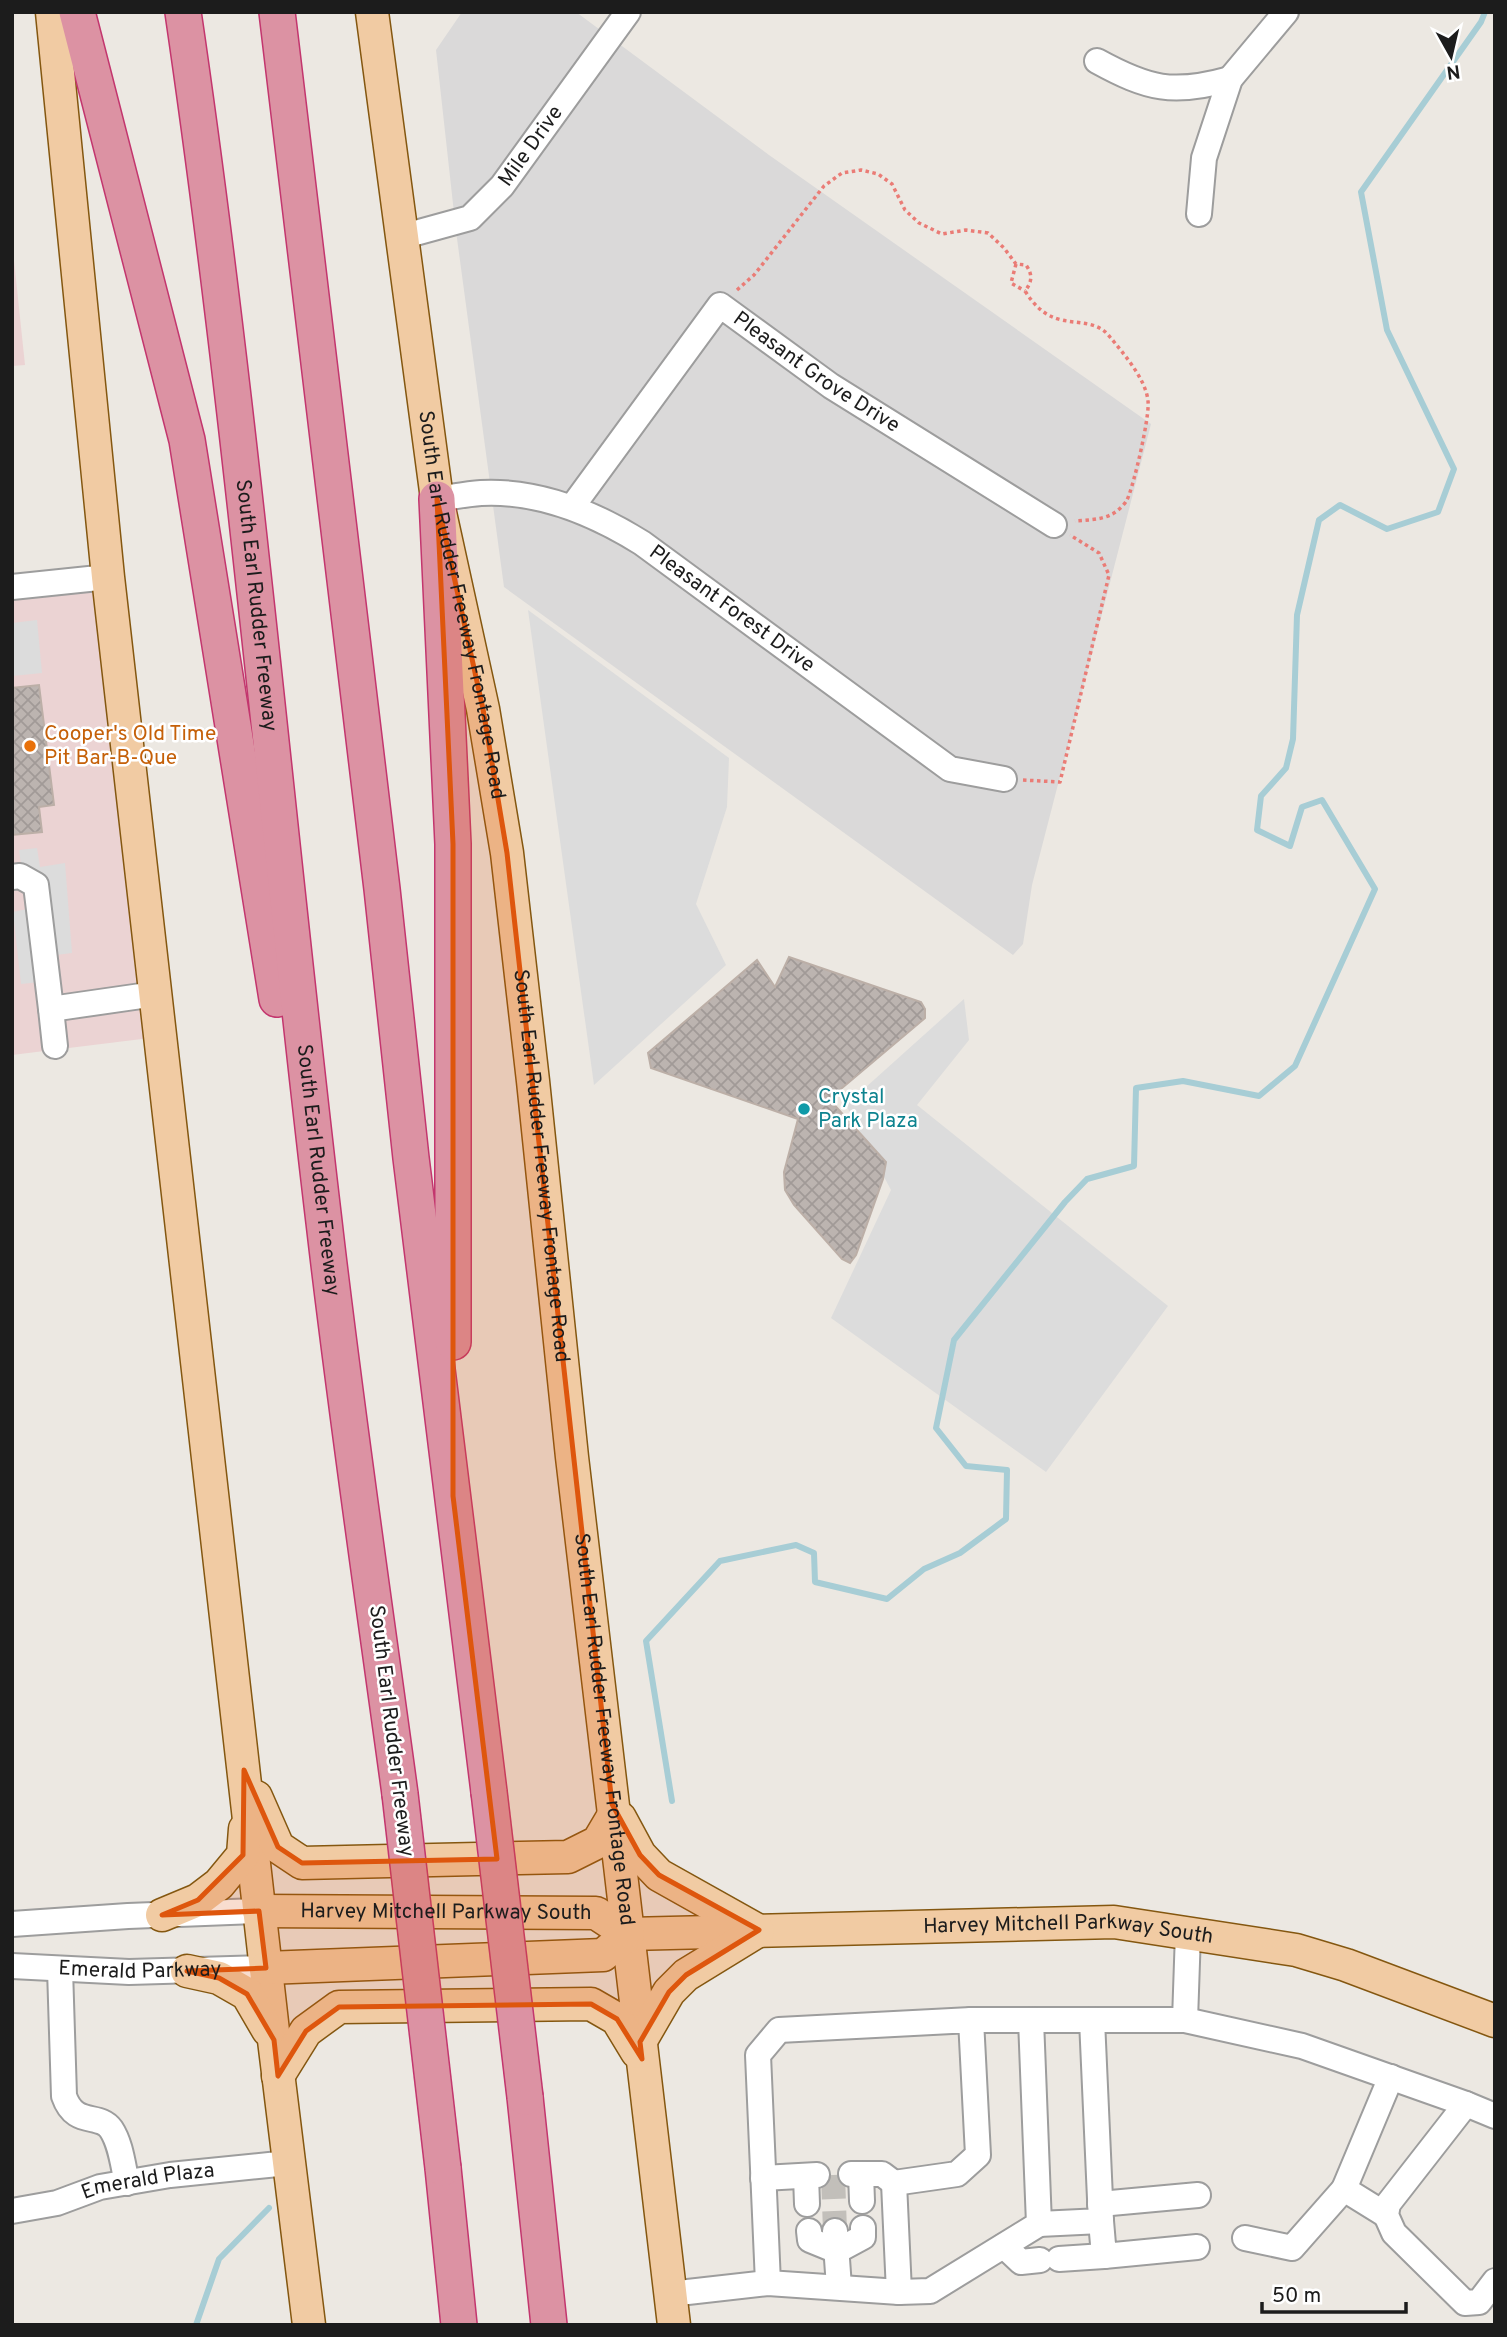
<svg xmlns="http://www.w3.org/2000/svg" width="1507" height="2337" font-family="Overpass,sans-serif">
  <style>
    .residential { fill: #dad9d9 }
    .commercial { fill: #ebd3d3 }
    .parking { fill: #dcdcdc }
    .lines { fill: none; stroke-linecap: round; stroke-linejoin: round }
    .stream { stroke: #a7cdd5; stroke-width: 6 }
    .building { fill: url(#building-cross-hatch); stroke: #bcafa7; stroke-width: 2 }
    .minor-tunnel { stroke: #c2bfba; stroke-width: 24; stroke-dasharray: 24 12; stroke-linecap: butt }
    .minor-casing { stroke: #9d9d9d; stroke-width: 28 }
    .major-casing { stroke: #845710; stroke-width: 35 }
    .highway-casing { stroke: #c3366e; stroke-width: 38 }
    .path { stroke: #ea7c76; stroke-width: 3.5; stroke-dasharray: 3.5 3.5; stroke-linecap: butt }
    .minor { stroke: #fff; stroke-width: 24 }
    .major { stroke: #f1cba3; stroke-width: 32 }
    .highway { stroke: #dc92a3; stroke-width: 35 }
    .highway-bridge-casing { stroke: #c3366e; stroke-width: 38; stroke-linecap: butt }
    .highway-bridge { stroke: #dc92a3; stroke-width: 35 }
    .marked { fill: #de560d; fill-opacity: 0.2; stroke: #de560d; stroke-width: 5; stroke-linejoin: round }
    .food-dot { fill: #e8710a; stroke: #fff; stroke-width: 2.5 }
    .culture-dot { fill: #0f9aa8; stroke: #fff; stroke-width: 2.5 }
    .labels { text-anchor: middle; dominant-baseline: central; stroke-width: 5; stroke-linejoin: round; paint-order: stroke }
    .street-label { font-size: 21px; fill: #1c1c1c; stroke: #fff }
    .food-label { font-size: 21px; fill: #c56008; stroke: #fff; text-anchor: start }
    .culture-label { font-size: 21px; fill: #0d838f; stroke: #fff; text-anchor: start }
  </style>
  <defs>
    <pattern id="building-cross-hatch" width="8" height="8" patternUnits="userSpaceOnUse" patternTransform="scale(1.75)"><rect width="8" height="8" fill="#bcb4b0"/><path d="M0 0l8 8M0 8l8-8" fill="none" stroke="#a19a97"/></pattern>
  </defs>
  <rect width="100%" height="100%" fill="#ece8e2"/>
  <polygon class="residential" points="462,12 576,12 769,155 1151,424 1032,885 1023,944 1013,955 504,587 456,231 436,50"/>
  <g class="commercial">
    <polygon points="12,241 25,365 12,366"/>
    <polygon points="102,584 150,1038 12,1055 12,594"/>
  </g>
  <g class="parking">
    <polygon points="528,610 729,758 727,807 696,904 726,965 594,1085"/>
    <polygon points="37,620 42,673 12,676 12,623"/>
    <polygon points="37,848 40,867 65,863 72,953 56,955 59,980 21,984 13,912 27,909 19,850"/>
    <polygon points="964,999 969,1040 917,1105 1168,1306 1046,1472 831,1318 891,1190 846,1105"/>
  </g>
  <g class="lines">
    <g class="stream">
      <polyline points="672,1801 646,1641 720,1561 796,1545 814,1553 815,1582 887,1599 924,1569 960,1553 1006,1519 1007,1470 966,1466 936,1428 954,1340 1065,1202 1087,1179 1134,1166 1136,1088 1183,1081 1259,1096 1295,1066 1375,889 1322,800 1302,807 1290,846 1257,830 1261,796 1286,768 1293,739 1297,615 1319,520 1340,505 1387,529 1438,512 1454,469 1387,330 1361,192 1481,22 1485,12"/>
      <polyline points="196,2325 219,2259 269,2208"/>
    </g>
  </g>
  <g class="building">
    <polygon points="39,685 54,805 39,807 42,832 12,835 12,688"/>
    <polygon points="789,957 921,1002 925,1009 925,1018 829,1099 886,1162 883,1179 856,1255 850,1263 842,1259 794,1205 785,1190 784,1172 798,1119 651,1068 648,1053 757,960 775,987"/>
  </g>
  <g class="lines">
    <polyline class="minor-tunnel" points="833,2175 835,2231"/>
    <g class="minor-casing">
      <g id="minor">
        <path d="M1097,61c51,28 76,34 133,18"/>
        <polyline points="1199,214 1204,158 1230,79 1286,12"/>
        <path id="s1" d="M401,237l69,-19 32,-32 126,-174"/>
        <path id="s2" d="M437,499c15,-2 29,-5 44,-6 58,-3 113,20 161,50l308,226 54,10"/>
        <path id="s3" d="M572,507l148,-202 111,81 223,139"/>
        <polyline points="12,587 108,577"/>
        <polyline points="12,877 20,876 36,885 51,1009 155,994"/>
        <polyline points="51,1009 55,1046"/>
        <polyline points="12,1924 128,1916 259,1911"/>
        <path id="s4" d="M12,1966l117,6 137,-4"/>
        <path d="M60,1969l4,127c11,32 35,16 47,33 10,15 12,37 16,54"/>
        <polyline points="971,2020 1185,2020 1188,1933"/>
        <polyline points="1185,2020 1302,2046 1466,2104 1495,2116"/>
        <polyline points="1466,2104 1388,2204 1386,2215 1394,2233 1465,2303 1479,2302 1495,2281"/>
        <polyline points="851,2174 882,2174 894,2183"/>
        <polyline points="861,2174 862,2201"/>
        <polyline points="806,2176 807,2204"/>
        <polyline points="763,2178 817,2175"/>
        <polyline points="1100,2204 1198,2195"/>
        <path id="s5" d="M12,2211l45,-8 43,-16 70,-12 118,-12"/>
        <polyline points="1386,2215 1344,2189 1391,2077"/>
        <polyline points="1101,2221 1104,2256 1197,2247"/>
        <polyline points="1039,2224 1101,2221 1092,2020"/>
        <polyline points="809,2231 810,2240 837,2251 863,2237 863,2228"/>
        <polyline points="835,2231 839,2287"/>
        <polyline points="1245,2238 1292,2248 1344,2189"/>
        <polyline points="1004,2246 1021,2262 1040,2260"/>
        <polyline points="1059,2259 1104,2256"/>
        <polyline points="899,2292 930,2291 1039,2224 1031,2020"/>
        <polyline points="670,2294 768,2283 899,2292 894,2183 957,2174 978,2155 971,2020 779,2030 758,2055 768,2283"/>
      </g>
    </g>
    <g class="major-casing">
      <g id="major">
        <polyline points="52,12 108,577 274,2040 309,2325"/>
        <path id="s6" d="M372,12l65,487 46,210 24,144 26,228 39,376 102,868"/>
        <polyline points="256,1797 278,1847 302,1863 568,1857 598,1842 614,1815"/>
        <polyline points="620,1818 640,1855 659,1875 757,1930"/>
        <path id="s7" d="M259,1911l337,2 32,21 486,-12 182,28 50,15 149,56"/>
        <polyline points="162,1915 198,1900 219,1884 243,1855 245,1829"/>
        <polyline points="266,1968 603,1955 628,1934"/>
        <polyline points="187,1971 219,1978 247,1994 268,2030"/>
        <polyline points="640,2042 669,1992 686,1975 758,1931"/>
        <polyline points="278,2076 306,2031 339,2007 591,2004 617,2019 637,2052"/>
      </g>
    </g>
    <g class="highway-casing">
      <g id="highway">
        <polyline points="77,12 187,440 277,999"/>
        <path id="s8" d="M183,12c59,402 93,807 141,1210 22,191 50,381 76,572"/>
        <polyline points="277,12 382,889 411,1158 489,1792"/>
        <polyline points="437,499 453,844 453,1342"/>
        <polyline points="525,2097 549,2325"/>
        <polyline points="443,2168 459,2325"/>
      </g>
    </g>
    <g class="path">
      <polyline points="1016,264 1011,283 1025,291"/>
      <path d="M737,290l17,-15 70,-89 18,-13 19,-3 17,4 14,10 13,26 14,13 23,11 24,-4 22,3 16,15 12,16 10,1c7,10 6,17 -1,26 9,14 19,25 37,29 17,4 36,1 48,17 13,16 36,42 38,64 2,15 -14,84 -21,99 -2,4 -10,12 -15,14 -10,6 -26,6 -37,7"/>
      <polyline points="1023,780 1060,782 1109,575 1099,553 1070,535"/>
    </g>
    <use href="#minor" class="minor"/>
    <use href="#major" class="major"/>
    <use href="#highway" class="highway"/>
    <g class="highway-bridge-casing">
      <g id="highway-bridge">
        <polyline points="489,1792 525,2097"/>
        <polyline points="400,1794 443,2168"/>
      </g>
    </g>
    <use href="#highway-bridge" class="highway-bridge"/>
  </g>
  <path class="marked" d="M437,499l46,210 24,144 105,951 28,51 19,20 100,55 -73,45 -17,17 -29,50 2,17 -25,-40 -26,-15 -252,3 -33,24 -28,45 -4,-36 -27,-46 -28,-16 -32,-7 79,-3 -7,-57 -97,4 36,-15 45,-45 1,-85 34,77 24,16 195,-4 -44,-363v-652z"/>
  <circle class="food-dot" cx="30" cy="746" r="7"/>
  <circle class="culture-dot" cx="804" cy="1109" r="7"/>
  <g class="labels">
    <g class="street-label">
      <text stroke="none"><textPath href="#s1" startOffset="166">Mile Drive</textPath></text>
      <text stroke="none"><textPath href="#s3" startOffset="368">Pleasant Grove Drive</textPath></text>
      <text stroke="none"><textPath href="#s8" startOffset="598">South Earl Rudder Freeway</textPath></text>
      <text stroke="none"><textPath href="#s6" startOffset="600">South Earl Rudder Freeway Frontage Road</textPath></text>
      <text stroke="none"><textPath href="#s2" startOffset="327">Pleasant Forest Drive</textPath></text>
      <text stroke="none"><textPath href="#s6" startOffset="1167">South Earl Rudder Freeway Frontage Road</textPath></text>
      <text stroke="none"><textPath href="#s8" startOffset="1166">South Earl Rudder Freeway</textPath></text>
      <text stroke="none"><textPath href="#s6" startOffset="1734">South Earl Rudder Freeway Frontage Road</textPath></text>
      <text transform="translate(391 1731) rotate(83)">South Earl Rudder Freeway</text>
      <text stroke="none"><textPath href="#s7" startOffset="187">Harvey Mitchell Parkway South</textPath></text>
      <text stroke="none"><textPath href="#s7" startOffset="816">Harvey Mitchell Parkway South</textPath></text>
      <text stroke="none"><textPath href="#s4" startOffset="128">Emerald Parkway</textPath></text>
      <text stroke="none"><textPath href="#s5" startOffset="140">Emerald Plaza</textPath></text>
    </g>
    <g class="food-label">
      <text x="44" y="734">Cooper's Old Time<tspan x="44" dy="24">Pit Bar-B-Que</tspan></text>
    </g>
    <g class="culture-label">
      <text x="818" y="1097">Crystal<tspan x="818" dy="24">Park Plaza</tspan></text>
    </g>
  </g>
  <rect width="1507" height="2337" fill="none" stroke="#1c1c1c" stroke-width="28"/>
  <g transform="translate(1451 56) rotate(172)" stroke="#ffffff" stroke-width="5" paint-order="stroke">
  <path d="M0-5L12 26L0 18L-12 26Z" fill="#1c1c1c"/>
  <text y="-10" font-size="19" font-weight="bold" text-anchor="middle" fill="#1c1c1c">N</text>
  </g>
  <path d="M1262 2302v10h144v-10" fill="none" stroke="#1c1c1c" stroke-width="3.5"/>
  <text x="1272" y="2302" font-size="21" fill="#1c1c1c" stroke="#ffffff" stroke-width="5" paint-order="stroke">50 m</text>
</svg>
